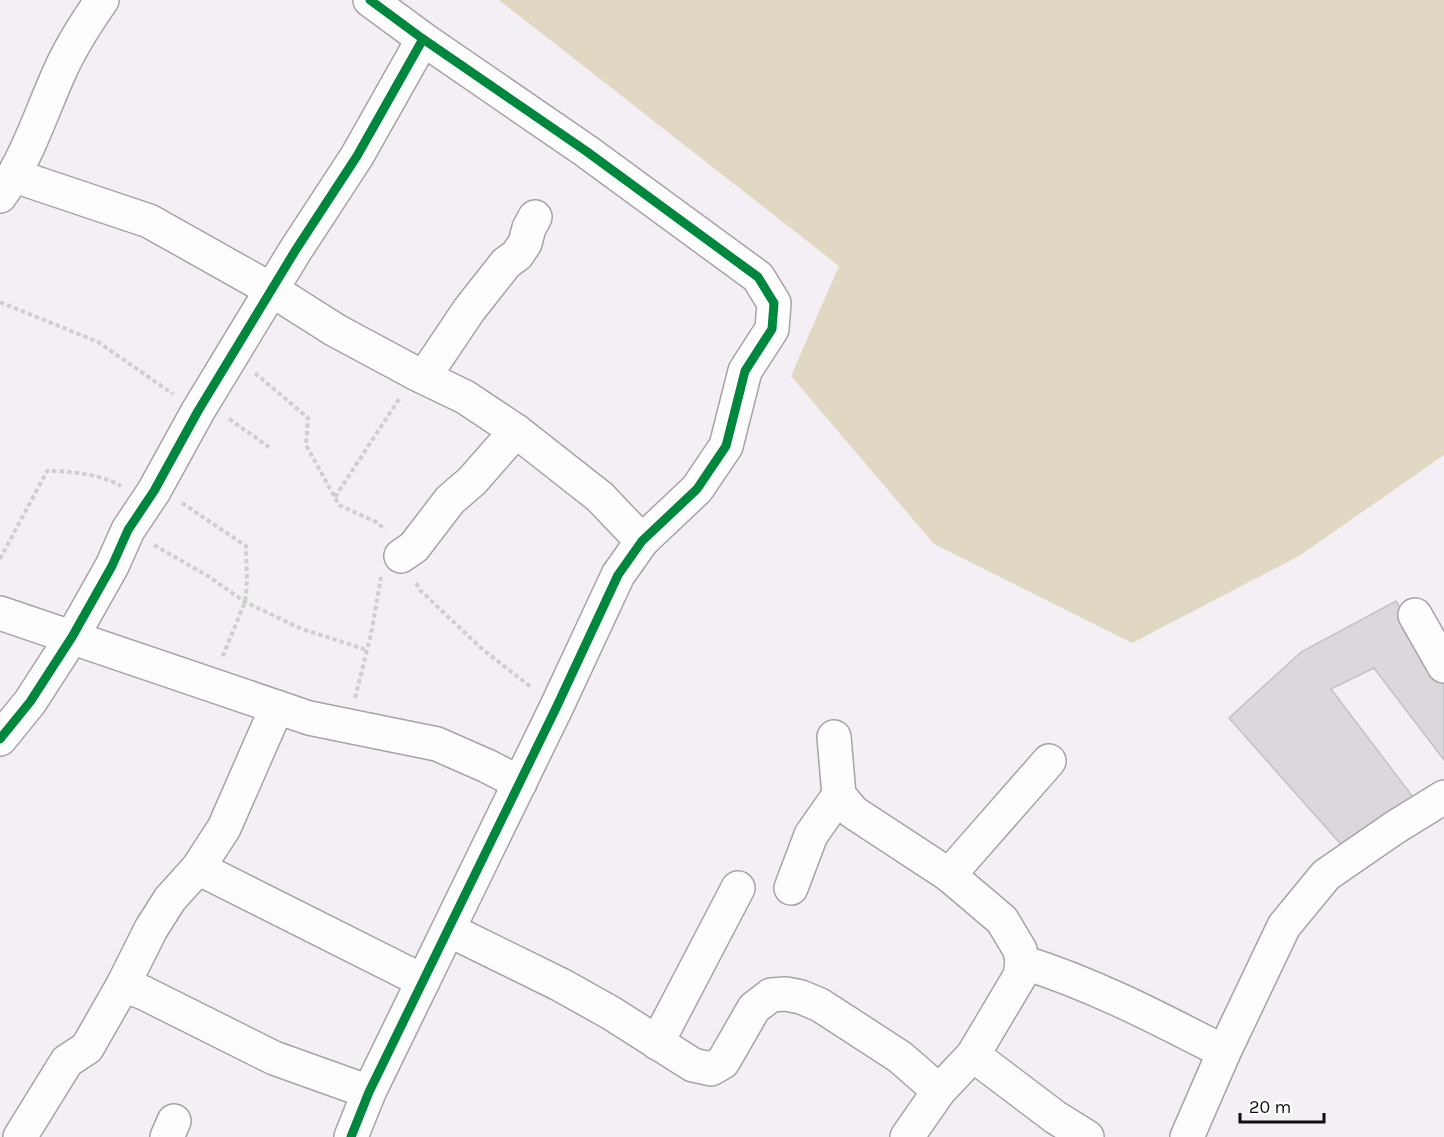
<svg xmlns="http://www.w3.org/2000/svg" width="1444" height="1137" font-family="Karla,sans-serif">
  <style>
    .green { fill: #e0d8c2 }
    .building { fill: #dbd7dc; stroke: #c4c1c5; stroke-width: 1.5 }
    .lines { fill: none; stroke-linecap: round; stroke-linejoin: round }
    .minor-casing { stroke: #a6a3a7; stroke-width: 36 }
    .path { stroke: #cfcfcf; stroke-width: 4; stroke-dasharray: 4.5 3; stroke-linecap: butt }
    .minor { stroke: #fdfdfd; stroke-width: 33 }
    .cycleway-casing { stroke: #fff; stroke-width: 13 }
    .cycleway { stroke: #00873e; stroke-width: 9 }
  </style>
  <rect width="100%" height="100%" fill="#f4eff4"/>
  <polygon class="green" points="499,0 1444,0 1444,455 1299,556 1132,643 934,544 791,376 839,266"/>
  <polygon class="building" points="1396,601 1444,682 1444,760 1374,668 1331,689 1419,805 1346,850 1229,718 1301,652"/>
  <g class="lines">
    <g class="minor-casing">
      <g id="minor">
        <polyline points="15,176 149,221 272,290 335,330 415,373 465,397 516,431 600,497 642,541"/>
        <path d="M0,196c27,-37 41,-83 60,-125 11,-25 26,-48 42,-71"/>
        <polyline points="424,377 469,310 506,263 517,255 525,243 529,228 535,217"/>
        <polyline points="401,556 414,547 450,500 472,481 516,431"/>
        <polyline points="0,613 309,718 437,744 487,766 520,783"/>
        <polyline points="1415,615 1444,666"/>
        <polyline points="834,737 839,795 853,812 949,875 1002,920 1020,950 1022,962 1020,976 973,1055 939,1091 907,1137"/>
        <polyline points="0,739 30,702 72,637 112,566 128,530 154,491 198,411 295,251 357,156 423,39"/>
        <polyline points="198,868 423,981"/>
        <polyline points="949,875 1049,761"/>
        <polyline points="791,888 811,835 839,795"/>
        <polyline points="449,930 561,985 611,1013 693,1065 711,1069 723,1062 754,1008 771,995 786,994 801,997 820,1005 900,1057 939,1091"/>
        <path d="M1022,962c71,22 136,56 202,90"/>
        <polyline points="123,985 144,993 274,1058 369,1092"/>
        <polyline points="657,1043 738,888"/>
        <polyline points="973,1055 1055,1117 1087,1137"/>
        <polyline points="20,1137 67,1061 87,1048 123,985 151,929 170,899 198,868 224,828 277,707"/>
        <polyline points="167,1137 174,1121"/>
        <polyline points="351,1137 369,1092 557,706 618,575 642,541 697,489 726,446 745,371 772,329 774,303 758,277 586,151 423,39 370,0"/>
        <polyline points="1187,1137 1224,1052 1284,926 1326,875 1394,828 1444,797"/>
      </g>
    </g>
    <g class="path">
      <polyline points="0,302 98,342 173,394"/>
      <polyline points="255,373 308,418 306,445 339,505 378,523 385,530"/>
      <polyline points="229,419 269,447"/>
      <polyline points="335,497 399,399"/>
      <polyline points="182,503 246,546 247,582 245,602 222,658"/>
      <polyline points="154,545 208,576 245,602 302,629 367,650"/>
      <path d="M0,559l47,-88c23,0 53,3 74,15"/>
      <polyline points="416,583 420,590 481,648 532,688"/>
      <polyline points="355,698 371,634 381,577"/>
    </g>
    <use href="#minor" class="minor"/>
    <g class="cycleway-casing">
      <g id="cycleway">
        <polyline points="0,739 30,702 72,637 112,566 128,530 154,491 198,411 295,251 357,156 423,39"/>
        <polyline points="351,1137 369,1092 557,706 618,575 642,541 697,489 726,446 745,371 772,329 774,303 758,277 586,151 423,39 370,0"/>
      </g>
    </g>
    <use href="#cycleway" class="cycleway"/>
  </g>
  <path d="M1240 1113v9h84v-9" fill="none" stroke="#0f0d10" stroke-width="3"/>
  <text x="1249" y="1113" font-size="18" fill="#0f0d10" stroke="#ffffff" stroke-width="4.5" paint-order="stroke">20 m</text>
</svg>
